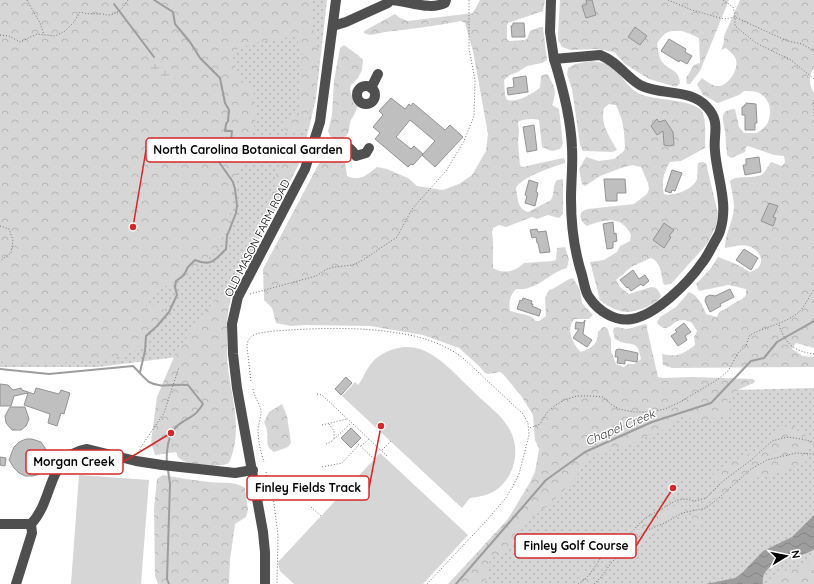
<svg xmlns="http://www.w3.org/2000/svg" width="814" height="584" font-family="Quicksand,sans-serif">
  <style>
    .green { fill: url(#green-dots) }
    .forest { fill: url(#forest-crowns) }
    .wetland { fill: url(#wetland-marsh) }
    .pitch { fill: #d6d6d6 }
    .water { fill: url(#water-waves) }
    .lines { fill: none; stroke-linecap: round; stroke-linejoin: round }
    .stream { stroke: #9d9d9d; stroke-width: 2 }
    .building { fill: #bfbfbf; stroke: #939393 }
    .path { stroke: #717171; stroke-width: 1; stroke-dasharray: 1 2; stroke-linecap: butt }
    .minor { stroke: #4f4f4f; stroke-width: 10 }
    .labels { text-anchor: middle; dominant-baseline: central; stroke-width: 3; stroke-linejoin: round; paint-order: stroke }
    .street-label { font-size: 11px; fill: #000; stroke: #fff }
    .water-label { font-size: 12px; font-style: italic; fill: #3e3e3e; stroke: #fff }
    .leader { fill: none; stroke: #d62828; stroke-width: 1.5 }
    .callout-dot { fill: #d62828; stroke: #fff; stroke-width: 1.5 }
    .callout { fill: #fff; stroke: #d62828; stroke-width: 1.5 }
    .callout-label { font-size: 12px; text-anchor: middle; font-weight: bold; fill: #000 }
  </style>
  <defs>
    <pattern id="green-dots" width="8" height="8" patternUnits="userSpaceOnUse"><rect width="8" height="8" fill="#d6d6d6"/><path d="M2 2h.1M6 6h.1" fill="none" stroke="#b6b6b6" stroke-width="1.8" stroke-linecap="round"/></pattern>
    <pattern id="forest-crowns" width="20" height="18" patternUnits="userSpaceOnUse"><rect width="20" height="18" fill="#d6d6d6"/><path d="M2 6a3 3 0 1 1 6 0M12 15a3 3 0 1 1 6 0" fill="none" stroke="#b6b6b6"/></pattern>
    <pattern id="wetland-marsh" width="20" height="14" patternUnits="userSpaceOnUse"><rect width="20" height="14" fill="#d6d6d6"/><path d="M1 5h8M5 5V1M11 12h8M15 12V8" fill="none" stroke="#b6b6b6"/></pattern>
    <pattern id="water-waves" width="16" height="10" patternUnits="userSpaceOnUse"><rect width="16" height="10" fill="#9d9d9d"/><path d="M0 5q4-4 8 0t8 0" fill="none" stroke="#858585"/></pattern>
  </defs>
  <rect width="100%" height="100%" fill="#fff"/>
  <g class="green">
    <path d="M0,0h327l-11,98 -12,51 -10,24 -58,109c-9,24 -10,43 -11,69l-127,16h-98z"/>
    <polygon points="814,388 814,584 456,584 513,526 550,450 543,395"/>
  </g>
  <g class="forest">
    <path d="M0,0h312v22l7,33 -4,37 -4,12 -1,12 -3,9 -11,7 -9,-1 -3,-2c1,-12 4,-12 15,-13l3,-60 -5,-17 -3,-2 -12,1 -28,5 -18,7c-7,15 1,19 5,32l12,7 2,14v19l-3,13 -7,23 -7,11 -11,62 -12,22 -8,5 -12,14 -35,17 -14,11v6l18,-1v3l-1,7 -21,28 -8,8 -3,1 -26,9 -96,3 -9,-3z"/>
    <path d="M480,0h65l-2,11 -35,12 -1,2v14l2,2 16,-1 2,-1 3,-8 10,-4h3l4,33 -5,3 -15,3 -9,6 -8,3 -6,5 1,15 2,5c11,3 24,-6 33,-12l1,-12 5,-2 2,1c7,13 9,16 4,30l7,4 4,35 -3,5 -8,2 -10,-4 -3,-27c-6,-2 -16,-1 -21,2l1,9 -1,11 2,23 2,2 41,-9 2,2v3c-12,4 -44,14 -49,25 2,11 1,20 12,24l23,-12c4,-7 1,-14 6,-20l6,-1v35l-4,4 -11,-3 -11,4 -5,-2 -26,10 -7,-2 -6,3 -1,4 1,8v28c11,7 23,3 31,-5l29,-2 3,-1 1,-12 8,-1 4,12 -2,9c-19,5 -29,23 -51,21 -7,8 -7,13 -6,22l20,5 6,5h3l7,-5 -1,-18 4,-8c9,-2 15,-10 24,-12l7,12 2,13 11,12 -4,4h-15c-8,11 -2,24 7,33 11,-4 17,-8 17,-20l4,-4 2,-1 3,1 4,11v12l5,13 8,3 4,-3h6l7,-5c-4,-23 -11,-10 -26,-20l-2,-8 1,-3 3,-1 10,2 19,-5 12,53 5,1 29,-1 61,2 2,2 -1,2c-9,4 -22,8 -27,17l4,13c-4,3 -27,8 -32,8 -4,0 -11,-4 -15,-6l-17,14 -13,4 -23,11 -37,11 -9,7 -6,11 -20,23 -23,19 -13,8 -6,6 -6,15 -8,7 -11,6 -4,8 -1,11 -2,6 -3,2h-34l60,-65 21,-35 6,-12 4,-23 -4,-9 -2,-25 -11,-18 -19,-23 -3,-2 -12,2 -3,-1 -6,-7 -20,-18 -36,-13 -53,-9 -65,-1 -14,1 -15,-3 -4,-15 -8,-8 -1,-31 61,-115h18l2,1 3,21c14,6 19,-1 30,-9l10,2 21,9 9,8 26,4 16,-6 13,-9 14,-24 2,-17 -15,-83 -8,-28 -4,-2c-26,5 -50,8 -76,11 -7,1 -14,5 -21,1v-2l31,-17 5,4 8,3 65,-8z"/>
    <path d="M560,0h169l-29,71 -10,13h-3l-1,-6c5,-6 5,-14 14,-15l-1,-25c-16,-8 -32,-14 -42,6 1,6 2,15 6,19 8,8 16,7 17,20l-4,4 -27,-8 -24,-15 -11,-12 -18,-3 -26,1 -8,-3 -4,-7v-5z"/>
    <path d="M740,0h74v68c-6,8 -5,17 0,25v255l-18,-5 -4,6 11,7 11,1v10l-142,1 -9,-3 -1,-11c15,3 20,1 33,-9l-1,-8 3,-6 -5,-8c-2,-1 -6,-3 -9,-3 -11,-1 -14,16 -26,3l3,-6 16,-10 13,-15c9,3 14,14 17,22l11,3 2,-5c6,-2 9,-5 14,-8 6,-4 8,-3 13,-9v-6l-18,-4 -29,6 -3,-7 15,-16 7,-11 18,7 14,8c17,-5 13,-21 -2,-26 -6,-2 -16,1 -23,2 -1,-13 9,-27 9,-42 0,-8 -3,-17 -4,-25 6,-6 22,-2 31,-6 4,-2 7,-9 10,-13l11,4 3,-4 -1,-6 -10,-1 -26,-9 -2,1 -1,5 -14,6 -4,-3c-1,-8 -1,-15 -2,-23 -1,-11 -8,-22 10,-23l4,18 5,6h13c4,-3 10,-7 11,-11 5,-12 1,-25 -11,-30 -4,-1 -9,-1 -13,-1l-5,4 -21,8 -15,-8 -6,-11 5,-6c4,3 9,7 14,8 11,2 23,-16 20,-26 -1,-5 -6,-8 -10,-12l-5,2 3,-8v-6z"/>
    <path d="M344,45l15,11 4,4 -1,10 -4,8 -7,7 -1,4 4,15 4,2c-2,5 -4,9 -7,14 -3,7 0,16 -9,18 -5,1 -8,1 -12,-2l-2,-5 4,-16 2,-35 6,-32z"/>
    <path d="M591,61c7,1 15,1 21,6 10,8 16,23 31,28 15,5 46,5 57,14 7,5 5,30 5,39l-24,13 -11,1c-6,9 -9,21 -6,32 9,3 30,-5 33,-15 1,-5 0,-11 1,-16l3,-1 5,1 12,51 -2,12 -9,18 -36,40 -6,1 -2,-2c-2,-10 -2,-21 -12,-25l-20,9 -15,13 4,7 9,7 22,-7c6,0 8,4 10,9 -4,9 -25,16 -34,16 -8,0 -21,-6 -27,-12l-10,-38 14,-2 13,-8 3,-6 10,-5 1,-6c-10,-21 -27,-15 -44,-9 -4,-2 -9,-10 -5,-14 1,-2 4,-2 6,-3l46,-5 13,-10 2,-5 -1,-6 -7,-16 -9,-2 -11,3 -21,8 -15,10 -3,-2 -3,-15 7,-12 13,4 15,-2 10,-8 1,-3 -1,-16 -2,-12 -6,-15 -7,-1 -5,4c-4,16 5,28 13,42l-5,2 -29,-1 -3,-6 -8,-56 -5,-15 1,-6 7,-4z"/>
    <polygon points="288,149 298,150 302,154 300,162 274,212 268,209 267,205 275,185 276,174 284,163 286,151"/>
    <path d="M226,292l3,2v4c-2,16 -2,42 -2,59 2,36 18,70 2,106 -9,5 -42,3 -50,-5 -2,-2 -2,-4 -3,-6l-21,3 -4,-13 6,-45 19,-45 39,-52 8,-7z"/>
    <path d="M282,404l5,12 4,27 -3,4 -14,5c-10,-7 -5,-10 -7,-20 0,-4 -2,-7 -3,-10l5,-10z"/>
    <path d="M791,424l8,8 6,2c3,10 7,18 0,28l-36,14 -24,4 -18,15 -16,4v-3l9,-6 -2,-8 -4,-6v-3l25,-15 17,-7 21,-19z"/>
    <path d="M163,475c15,3 31,5 46,7 13,2 24,-2 36,6l3,22 -2,7 -11,7 -5,36 -1,24h-71l-3,-8 -1,-68 3,-29z"/>
    <polygon points="676,506 679,506 679,510 671,519 653,524 650,529 654,533 653,536 644,535 628,539 617,552 610,558 595,555 596,546 600,545 608,547 611,535 638,527 658,512"/>
    <polygon points="699,513 700,525 694,524 691,520 693,515"/>
    <polygon points="814,557 814,584 770,584 775,574 807,564"/>
    <polygon points="584,570 594,583 594,584 583,584 577,576"/>
  </g>
  <path class="wetland" d="M154,57l11,6 10,8 1,6 -2,3c-18,-2 -18,-1 -25,-17l1,-4z"/>
  <g class="pitch">
    <path d="M404,347c8,0 16,1 23,5 19,10 34,28 49,42 11,11 27,22 34,36 12,22 3,52 -19,63 -7,3 -14,4 -21,5l-8,10 -120,-112 13,-14 3,3c5,-6 6,-11 10,-17 8,-13 21,-19 36,-21z"/>
    <polygon points="380,453 468,535 423,584 294,584 280,571 278,562"/>
    <polygon points="79,475 149,480 141,584 71,584"/>
  </g>
  <path class="water" d="M814,515v34c-8,7 -17,5 -27,7 -8,1 -13,6 -18,12 -5,5 -7,8 -6,16h-57l29,-6 7,-5 21,-22 29,-14z"/>
  <g class="lines">
    <g class="stream">
      <polyline points="114,4 154,57"/>
      <path d="M0,369l49,5 84,-8c4,4 13,14 16,16 13,7 26,1 39,3l15,19c-2,3 -5,8 -8,10 -6,5 -13,7 -19,13 -8,8 -10,25 -9,36"/>
      <path d="M140,372l5,-21 1,-15 11,-10 12,-14 8,-17 -2,-8 1,-6 8,-6 4,-8 7,-7c16,7 20,0 31,-11l1,-13 9,-23 1,-8 -2,-16 -2,-7 -14,-20 -1,-7 2,-5 8,-6 3,-4 1,-9h-7l1,-7 2,-3 1,-11 -4,-7 -5,-25 -20,-20 -10,-16 -15,-18 -2,-12 -19,-12"/>
      <polyline points="168,470 170,484 167,579 169,584"/>
      <polyline points="456,584 546,480 585,452 652,422 711,403 751,361 764,358 777,342 814,321"/>
    </g>
  </g>
  <g class="building">
    <polygon points="586,0 592,0 596,15 586,18 582,6 587,4"/>
    <polygon points="513,23 524,23 525,37 512,37 511,26 513,25"/>
    <polygon points="635,27 647,36 640,45 628,37"/>
    <polygon points="669,39 686,49 685,52 692,56 687,64 680,60 679,62 661,51"/>
    <polygon points="526,76 528,92 508,95 507,88 514,87 513,78"/>
    <polygon points="391,98 405,109 409,104 411,106 413,103 445,130 450,125 463,137 435,167 422,155 435,141 410,120 396,137 411,149 414,146 423,154 413,165 411,164 408,167 375,139 380,133 373,127 383,115 379,111"/>
    <polygon points="746,103 756,104 757,123 755,123 755,130 745,130 745,115 742,115 742,107 744,107 744,105 746,105"/>
    <polygon points="657,119 659,122 665,120 673,132 674,145 669,146 664,145 663,131 657,135 651,126"/>
    <polygon points="534,125 537,150 527,152 523,127"/>
    <polygon points="759,157 761,172 745,175 743,165 746,165 746,159"/>
    <polygon points="672,170 682,173 675,191 672,190 671,193 665,191"/>
    <polygon points="604,179 625,179 626,193 617,193 617,201 606,201"/>
    <polygon points="529,180 538,183 536,192 538,193 535,206 525,203 527,196 525,195"/>
    <polygon points="769,203 778,206 773,217 776,218 773,226 761,221"/>
    <polygon points="613,222 614,234 616,233 617,241 613,242 613,248 607,249 603,224"/>
    <polygon points="664,223 674,230 669,236 671,237 664,248 653,240"/>
    <polygon points="537,229 538,232 546,231 550,252 540,253 538,243 537,243 536,237 532,238 530,230"/>
    <polygon points="744,249 758,258 751,270 736,260"/>
    <polygon points="633,270 639,279 645,275 649,281 643,286 641,284 631,291 628,287 627,288 620,280"/>
    <polygon points="730,289 734,297 720,304 721,306 710,312 705,301 706,297 710,295 715,296"/>
    <polygon points="523,298 532,301 531,304 533,304 532,306 541,310 539,316 517,309 520,300 522,301"/>
    <polygon points="585,320 583,334 592,340 587,347 573,338 579,329 575,329 576,322 583,323"/>
    <polygon points="684,323 691,332 685,336 687,340 678,346 671,336 677,332 675,330"/>
    <polygon points="619,349 638,353 637,362 625,360 625,364 617,363 618,357 615,357 616,350"/>
    <polygon points="346,377 352,383 341,395 335,389"/>
    <polygon points="0,384 8,385 13,390 21,388 22,390 34,394 36,388 59,394 61,390 70,393 64,414 61,413 57,426 48,423 50,414 24,405 28,393 14,396 11,406 0,406"/>
    <polygon points="10,407 25,407 29,419 26,426 21,430 12,430 6,423 5,416"/>
    <polygon points="351,428 361,438 351,448 341,438"/>
    <polygon points="26,439 32,439 41,442 45,448 48,455 47,464 45,469 40,474 33,476 25,476 19,473 14,468 9,460 14,447 19,442"/>
    <polygon points="0,457 6,458 5,466 0,465"/>
  </g>
  <g class="lines">
    <g class="path">
      <polyline points="27,0 40,23 44,35"/>
      <polyline points="668,0 692,10 724,19 735,17 774,35 788,41 802,44 814,51"/>
      <polyline points="723,0 733,7 735,14 735,26 756,43 791,60 814,79"/>
      <path d="M0,35l9,1 11,6 17,-8 18,2 10,-5 9,-9 6,-10c10,3 12,1 22,2 3,0 3,1 6,1 9,0 16,-8 20,-15"/>
      <polyline points="814,100 814,116"/>
      <polyline points="0,226 9,229 13,240 11,253 0,261"/>
      <polyline points="250,294 316,276 327,269 335,267 353,265 363,260 397,237 412,209 446,171 464,141 474,116 475,80 469,49 469,0"/>
      <path d="M779,325c7,20 15,26 35,29"/>
      <path d="M251,381l-4,-34c0,-4 1,-8 5,-11 8,-5 26,-5 36,-6 36,-2 73,-3 110,3 22,3 47,11 65,25l60,56 5,9 1,12 -10,39 -7,14 -7,11 -17,20 -61,65"/>
      <path d="M253,389c1,8 8,16 8,23 0,6 -3,13 -3,19 0,10 3,21 6,31"/>
      <polyline points="317,394 322,395 387,456"/>
      <polyline points="329,424 334,431 334,439"/>
      <polyline points="322,425 347,419"/>
      <path d="M530,428l10,-4 8,-13 8,-6 8,-5 13,-4h15l11,1 9,8 7,4 15,3h16l15,-3 15,-7 37,-22 11,-9 10,-18 8,-7 3,-10c15,-10 35,-11 50,-24 6,-6 10,-15 15,-23"/>
      <polyline points="356,442 374,459"/>
      <polyline points="326,444 332,441 351,423"/>
      <polyline points="361,446 369,439"/>
      <polyline points="382,450 391,441"/>
      <polyline points="139,453 141,447 164,413 179,367"/>
      <polyline points="322,467 342,463 359,445"/>
      <polyline points="266,472 273,496 278,535 277,584"/>
      <polyline points="311,507 321,516"/>
      <polyline points="578,584 585,579 590,574 600,559 618,546 644,519 677,500 686,499 695,501 706,498 723,481 750,461 772,441 787,437 801,439 814,442"/>
      <polyline points="594,584 601,577 612,562 645,531 665,523 682,513 706,508 720,497 751,469 767,460 796,453 814,454"/>
    </g>
    <g class="minor">
      <path d="M389,0c19,0 39,11 56,3l1,-3"/>
      <polyline points="551,0 550,32 554,59"/>
      <polyline points="333,26 346,22 388,3 389,0"/>
      <path d="M600,55c18,7 25,21 40,30 21,11 50,3 67,22 14,15 6,27 8,44 2,27 14,53 5,80 -1,4 -4,8 -6,12 -4,7 -7,14 -12,20 -14,20 -46,52 -70,56 -17,3 -34,-8 -43,-22 -4,-5 -5,-15 -7,-22 -8,-25 -11,-51 -11,-76 0,-17 2,-34 1,-51 -1,-30 -9,-60 -18,-89z"/>
      <circle cx="366" cy="95" r="9"/>
      <polyline points="371,88 378,74"/>
      <path d="M313,144c6,1 12,3 17,3 13,0 17,-5 26,9l10,-3 3,-5"/>
      <path d="M0,524h31c24,-25 15,-68 56,-75l49,12 26,4 73,8 18,-3"/>
      <polyline points="16,584 32,533 31,524"/>
      <polyline points="265,584 265,552 263,532 237,388 233,354 232,324 238,297 305,169 320,122 336,0"/>
    </g>
  </g>
  <g class="labels">
    <g class="street-label">
      <text transform="translate(257 238) rotate(-63)">OLD MASON FARM ROAD</text>
    </g>
    <g class="water-label">
      <text transform="translate(620 427) rotate(-23)">Chapel Creek</text>
    </g>
  </g>
  <path class="leader" d="M133 227L146 150M171 433L123 462M381 426L369 488M673 488L636 546"/>
  <g class="callout-dot">
    <circle cx="133" cy="227" r="4"/>
    <circle cx="171" cy="433" r="4"/>
    <circle cx="381" cy="426" r="4"/>
    <circle cx="673" cy="488" r="4"/>
  </g>
  <g class="callout">
    <rect x="146" y="138" width="205" height="24" rx="4"/>
    <rect x="26" y="450" width="97" height="24" rx="4"/>
    <rect x="247" y="476" width="122" height="24" rx="4"/>
    <rect x="515" y="534" width="121" height="24" rx="4"/>
  </g>
  <g class="callout-label">
    <text x="248" y="154">North Carolina Botanical Garden</text>
    <text x="74" y="466">Morgan Creek</text>
    <text x="308" y="492">Finley Fields Track</text>
    <text x="576" y="550">Finley Golf Course</text>
  </g>
  <g transform="translate(786 556) rotate(80)" stroke="#ffffff" stroke-width="3" paint-order="stroke">
  <path d="M0-3L7 15L0 10L-7 15Z" fill="#000000"/>
  <text y="-6" font-size="11" font-weight="bold" text-anchor="middle" fill="#000000">N</text>
  </g>
</svg>
